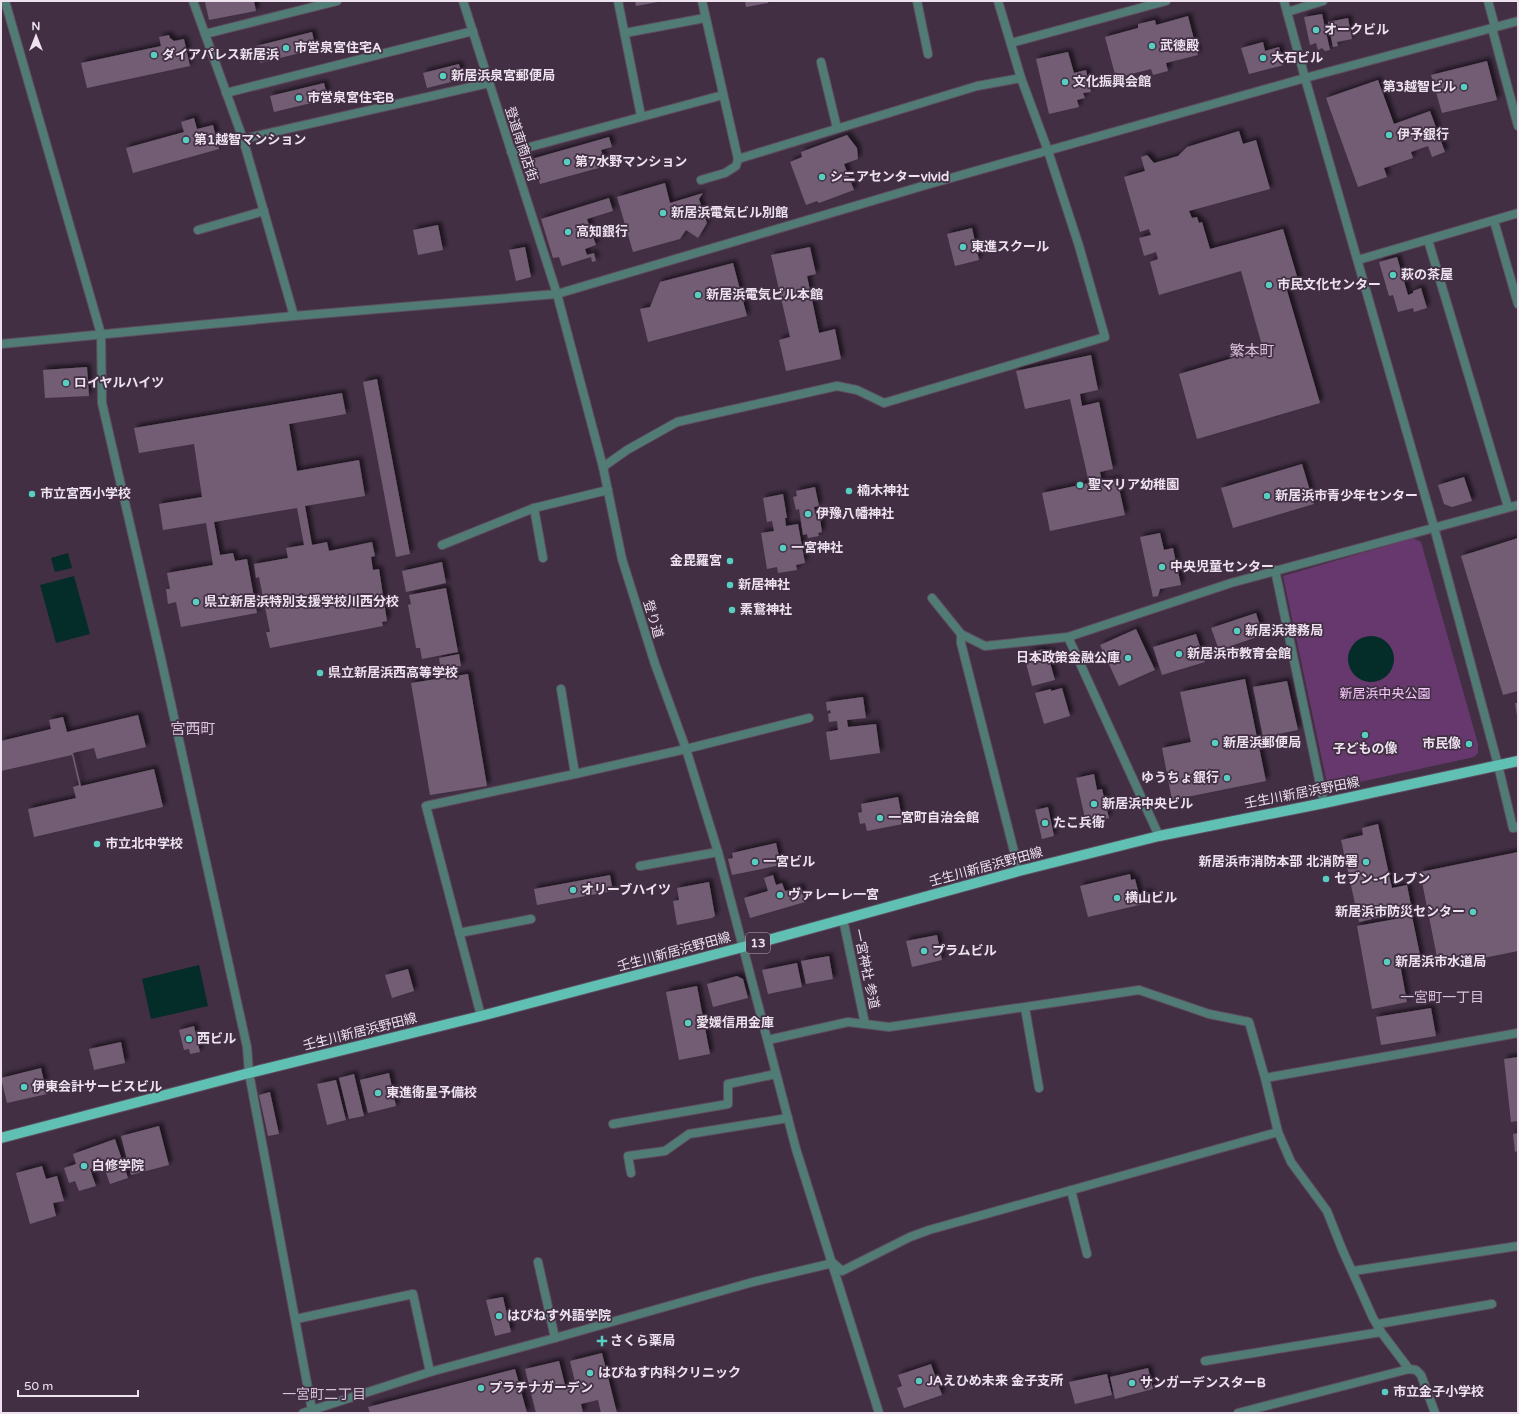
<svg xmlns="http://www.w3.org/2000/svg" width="1519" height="1414" font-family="'Varela Round','Noto Sans JP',sans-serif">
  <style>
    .green { fill: #67386d }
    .water { fill: #042c28 }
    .building { fill: #725d74; filter: url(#shadow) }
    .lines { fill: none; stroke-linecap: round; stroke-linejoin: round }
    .service-casing { stroke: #5e4c5f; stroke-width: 10 }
    .minor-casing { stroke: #5e4c5f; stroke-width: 10 }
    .tertiary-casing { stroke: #5e4c5f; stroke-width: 10 }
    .primary-casing { stroke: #5e4c5f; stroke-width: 12 }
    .service { stroke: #517c76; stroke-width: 8 }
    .minor { stroke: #517c76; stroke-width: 8 }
    .tertiary { stroke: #517c76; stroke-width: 8 }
    .primary { stroke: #60c0b4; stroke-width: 10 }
    .poi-dot { fill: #58cec0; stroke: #422f44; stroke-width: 1.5 }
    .labels { text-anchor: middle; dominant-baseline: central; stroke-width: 3.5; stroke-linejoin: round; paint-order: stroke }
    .shield { fill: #422f44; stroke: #baacbc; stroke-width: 1 }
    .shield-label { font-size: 12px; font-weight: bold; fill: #eee2ef }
    .poi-label { font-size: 13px; font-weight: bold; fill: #eee2ef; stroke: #422f44; text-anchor: start }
    .street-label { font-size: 13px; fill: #eee2ef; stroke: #422f44 }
    .park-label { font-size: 13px; fill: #faccff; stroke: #422f44 }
    .neighbourhood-label { font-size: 14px; fill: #d8c1da; stroke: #422f44 }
    .quarter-label { font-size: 15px; fill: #d8c1da; stroke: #422f44 }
  </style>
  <defs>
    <filter id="shadow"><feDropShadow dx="3.5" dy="-3.5" stdDeviation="2" flood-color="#0009"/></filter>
  </defs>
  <rect width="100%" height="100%" fill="#422f44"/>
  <polygon class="green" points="1413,538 1421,542 1478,744 1478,753 1474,757 1337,787 1331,787 1327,783 1283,576"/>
  <g class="water">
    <polygon points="68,553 72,568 55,572 51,558"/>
    <polygon points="74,576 90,634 56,643 40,585"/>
    <circle cx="1371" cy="659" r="23"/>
    <polygon points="199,965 208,1006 151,1019 142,979"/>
  </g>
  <g class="building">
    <polygon points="209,1 254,1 256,11 209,20 205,2"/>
    <polygon points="635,1 658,1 658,2 636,6"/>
    <polygon points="745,1 768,1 768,3 746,7"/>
    <polygon points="1322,14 1330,50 1325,51 1322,48 1318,50 1316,43 1310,45 1304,17"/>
    <polygon points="1188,16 1198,55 1166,63 1168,71 1153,75 1151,69 1116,78 1105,37 1138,28 1138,24 1155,20 1156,25"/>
    <polygon points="1348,18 1352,39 1337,42 1338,46 1333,47 1328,22"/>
    <polygon points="312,32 316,49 260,63 256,46"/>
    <polygon points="169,35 170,38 174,41 184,39 190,66 87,88 81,63 161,46 159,37"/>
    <polygon points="1263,42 1265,51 1279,47 1284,65 1249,74 1241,48"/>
    <polygon points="1068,52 1074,73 1086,70 1091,92 1083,93 1085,98 1077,100 1079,107 1049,114 1036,59"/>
    <polygon points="1487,61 1497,100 1442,113 1431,75"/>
    <polygon points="459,64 463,79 427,88 423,73"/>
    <polygon points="1378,80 1394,124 1430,111 1445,152 1432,157 1428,146 1411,152 1413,158 1384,168 1387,177 1358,187 1326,98"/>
    <polygon points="324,83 328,99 274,112 270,96"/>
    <polygon points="194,118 197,129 213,125 219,149 133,173 126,148 184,132 181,122"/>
    <polygon points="1239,131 1243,144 1256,140 1270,189 1189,211 1192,218 1197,217 1199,223 1202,222 1210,249 1283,229 1299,283 1286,287 1320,403 1197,439 1179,374 1263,349 1241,271 1159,295 1150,262 1158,259 1156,252 1144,256 1139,238 1151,235 1149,229 1140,232 1124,177 1145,171 1141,157 1147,155 1154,163 1178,156 1187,147"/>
    <polygon points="847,135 857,148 858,159 844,164 854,190 819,203 817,201 806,205 790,162 802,157 801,152"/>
    <polygon points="609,137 612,147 601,150 606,166 540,184 534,164 530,165 528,160"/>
    <polygon points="665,183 670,203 703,193 699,199 707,223 698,238 686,230 680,239 633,252 617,197"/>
    <polygon points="609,198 613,211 587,219 596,245 585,249 587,255 594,253 596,261 592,262 591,257 562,266 559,257 553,258 541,219"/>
    <polygon points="438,225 443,250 418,255 413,230"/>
    <polygon points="972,228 979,260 955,266 947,234"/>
    <polygon points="525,247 531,277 516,281 509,250"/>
    <polygon points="810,247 816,274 807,276 819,333 835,329 841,359 786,371 779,340 790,337 771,255"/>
    <polygon points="1397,257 1408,295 1413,293 1413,291 1421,288 1427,308 1414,312 1413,308 1398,312 1393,295 1389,296 1379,262"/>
    <polygon points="733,263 747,316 648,342 640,309 650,307 660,282"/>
    <polygon points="1091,355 1098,390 1080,394 1082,406 1099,402 1113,469 1100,472 1102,482 1117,479 1125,515 1050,531 1042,493 1089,483 1070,399 1025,409 1016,371"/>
    <polygon points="87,367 89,396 45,398 43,370"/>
    <polygon points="377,379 410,554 396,557 363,382"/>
    <polygon points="342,393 346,414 289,424 297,471 359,460 365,496 305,506 312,545 327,542 329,551 372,542 375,556 371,557 373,570 379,569 387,621 382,622 383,626 270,648 266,632 270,632 259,577 256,578 254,564 288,558 286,548 304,545 297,508 214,522 220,555 233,553 235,561 247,559 257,613 181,627 176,602 168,604 166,589 170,589 167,573 213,565 206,523 163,530 159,504 202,497 194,444 139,453 134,428"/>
    <polygon points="1302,464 1314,504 1233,528 1221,488"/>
    <polygon points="1464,477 1472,501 1452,507 1444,504 1438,485"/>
    <polygon points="815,487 819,506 814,507 817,520 820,519 822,532 818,533 819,536 808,538 807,534 803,535 799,509 796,510 793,497 797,496 796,491"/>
    <polygon points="783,494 787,518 785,518 786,526 798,524 805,563 796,565 797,570 778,573 777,567 767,569 761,533 774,531 772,521 767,522 763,498"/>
    <polygon points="1160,533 1164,550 1173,548 1181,585 1160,589 1158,596 1153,597 1140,537"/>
    <polygon points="1518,538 1518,691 1503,695 1461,556"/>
    <polygon points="442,562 446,583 406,592 402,571"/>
    <polygon points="446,588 458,652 422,659 420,648 416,648 408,605 411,604 409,595"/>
    <polygon points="1256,613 1263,635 1219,650 1211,628"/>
    <polygon points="1136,629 1155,670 1119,686 1100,645"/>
    <polygon points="1196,634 1205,662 1162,675 1153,647"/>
    <polygon points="1043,649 1046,652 1051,650 1053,658 1049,659 1055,680 1032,686 1025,659 1030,658 1028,653"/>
    <polygon points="459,654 461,666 441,670 439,658"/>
    <polygon points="468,674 487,786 430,795 411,683"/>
    <polygon points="1245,679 1266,781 1172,800 1162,748 1191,742 1180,692"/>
    <polygon points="1287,681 1298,730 1263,737 1253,687"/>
    <polygon points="1062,688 1070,716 1044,724 1035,693 1051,689 1051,691"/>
    <polygon points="863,697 866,718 847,720 848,727 876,724 880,753 830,760 826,732 838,730 837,721 829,722 828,714 831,713 830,710 827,711 826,702"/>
    <polygon points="1515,703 1518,703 1518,716 1517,716"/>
    <polygon points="138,715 146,747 97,759 94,748 73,753 81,786 154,769 163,807 34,837 28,809 76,798 73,787 79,785 72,755 1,771 1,741 51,729 49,720 63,717 67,732"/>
    <polygon points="1094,774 1097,790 1102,789 1109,818 1086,823 1076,778"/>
    <polygon points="898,797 903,824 867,831 865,823 860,824 858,813 862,812 861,804"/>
    <polygon points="1048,807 1054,836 1042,839 1035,810"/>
    <polygon points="1378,824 1392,888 1407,885 1412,910 1359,922 1341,840 1363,835 1362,828"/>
    <polygon points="776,843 781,865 732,875 728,859 733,858 732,853"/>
    <polygon points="1518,852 1518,951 1439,967 1420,872"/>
    <polygon points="1130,874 1131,880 1135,879 1139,894 1149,892 1152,902 1088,917 1080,886"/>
    <polygon points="610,875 613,891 537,905 534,889"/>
    <polygon points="773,875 776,885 782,883 785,891 801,887 805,902 750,918 744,898 768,891 764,878"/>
    <polygon points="709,882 715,916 712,918 677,925 673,901 679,900 677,888"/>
    <polygon points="1412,916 1421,960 1400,964 1407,1002 1372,1009 1357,926"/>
    <polygon points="937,935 942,960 912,967 906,941"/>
    <polygon points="829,956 833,979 806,984 801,961"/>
    <polygon points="797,963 802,987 768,994 762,970"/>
    <polygon points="408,969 414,991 392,998 385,975"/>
    <polygon points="737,976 743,979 748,998 713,1007 707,984"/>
    <polygon points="697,986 710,1054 679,1060 666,992"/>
    <polygon points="1431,1008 1436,1036 1381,1045 1376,1017"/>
    <polygon points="194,1026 200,1052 190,1054 189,1049 184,1050 179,1030"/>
    <polygon points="121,1042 125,1063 94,1070 89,1049"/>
    <polygon points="1518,1057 1518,1121 1511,1122 1504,1059"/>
    <polygon points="41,1068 47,1094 7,1103 1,1078"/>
    <polygon points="389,1073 396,1106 368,1113 360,1080"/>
    <polygon points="354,1074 364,1116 349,1119 339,1078"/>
    <polygon points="336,1080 346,1120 327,1125 317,1084"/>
    <polygon points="270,1092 279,1134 268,1136 259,1095"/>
    <polygon points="159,1126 169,1165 131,1175 121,1136"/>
    <polygon points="1518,1133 1518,1151 1515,1152 1513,1134"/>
    <polygon points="115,1139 128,1178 110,1184 103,1164 90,1169 96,1186 79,1191 75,1181 69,1183 64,1168 76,1164 73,1154"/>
    <polygon points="42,1166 46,1179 57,1176 64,1201 53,1203 56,1216 30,1224 16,1173"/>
    <polygon points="503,1297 511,1332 495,1336 486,1300"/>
    <polygon points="602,1353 617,1413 601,1413 598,1400 581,1404 583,1413 536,1413 525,1369 559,1361 566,1389 576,1386 570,1361"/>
    <polygon points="931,1364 942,1395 904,1408 897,1388 902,1386 898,1375"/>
    <polygon points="1148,1368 1153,1389 1115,1399 1110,1377"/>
    <polygon points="515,1369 527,1413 370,1413 368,1407"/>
    <polygon points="1107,1374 1112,1395 1075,1404 1069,1382"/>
  </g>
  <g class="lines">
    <g class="service-casing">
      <g id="service">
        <polyline points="686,749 809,718"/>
        <polyline points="1498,765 1513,828 1518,827"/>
      </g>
    </g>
    <g class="minor-casing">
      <g id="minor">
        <polyline points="5,1 101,334 102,403 160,654 247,1047 249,1073 312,1410"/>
        <polyline points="193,1 205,34 337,1"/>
        <polyline points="618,1 641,116"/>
        <polyline points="917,1 928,54"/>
        <polyline points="1488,1 1495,27"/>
        <polyline points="1287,12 1323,1"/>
        <polyline points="1492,28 1518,126"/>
        <polyline points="625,33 705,18"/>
        <polyline points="205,34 243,139 294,316"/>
        <polyline points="1011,43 1166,1"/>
        <polyline points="821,62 837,128"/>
        <polyline points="226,93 473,31"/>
        <polyline points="243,139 489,83"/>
        <polyline points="511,152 723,95"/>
        <polyline points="738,159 977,86 1021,78"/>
        <polyline points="701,180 725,173 736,166 738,159 702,1"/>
        <polyline points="1494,221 1518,304"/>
        <polyline points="198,230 264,211"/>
        <polyline points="1428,240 1508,507"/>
        <polyline points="1358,260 1518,213"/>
        <polyline points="557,294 603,467 622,559 655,664 686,749 718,852 796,1149 879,1413"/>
        <polyline points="603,467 627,450 677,422 837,386 857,390 884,403 1105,337 1079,246 1048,151 1021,78 998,1"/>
        <polyline points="534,508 543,558"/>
        <polyline points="442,545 534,508 608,490"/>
        <polyline points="1275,570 1324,803"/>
        <polyline points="932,598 961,634 985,646 1068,637 1231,583 1518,505"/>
        <polyline points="961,634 961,643 1019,871"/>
        <polyline points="575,774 686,749"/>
        <polyline points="640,866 718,852"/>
        <polyline points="843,919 865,1024"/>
        <polyline points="459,933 531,919"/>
        <polyline points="1025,1008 1039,1088"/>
        <polyline points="481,1016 426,806 575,774 561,689"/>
        <polyline points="768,1040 848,1022 889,1027 1139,990 1209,1014 1249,1022 1265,1078"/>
        <polyline points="613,1124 728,1104 728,1084 776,1074"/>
        <polyline points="631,1173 628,1156 665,1151 689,1134 788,1118"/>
        <polyline points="1071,1190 1087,1254"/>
        <polyline points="538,1262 555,1338"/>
        <polyline points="1353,1271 1518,1246"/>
        <polyline points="296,1319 413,1294 430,1372"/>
        <polyline points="1378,1324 1492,1304"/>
        <polyline points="1205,1361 1381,1332"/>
        <polyline points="1409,1369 1381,1332 1373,1318 1342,1249 1327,1211 1291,1162 1278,1132 1265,1078 1518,1033"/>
        <polyline points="303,1413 430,1372 555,1338 753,1282 833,1263 842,1271 910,1237 929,1230 1278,1132"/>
        <polyline points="1238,1413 1409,1369 1416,1370 1421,1375 1435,1413"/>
      </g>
    </g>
    <g class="tertiary-casing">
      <g id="tertiary">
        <polyline points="463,1 557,294"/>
        <polyline points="1284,1 1305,78 1434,527 1498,765"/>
        <polyline points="1,344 294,316 557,294 926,185 1305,78 1518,21"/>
        <polyline points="1068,637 1159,836"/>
      </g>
    </g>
    <g class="primary-casing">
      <polyline id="primary" points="1,1138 249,1073 481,1016 743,947 1019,871 1159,836 1324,803 1518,761"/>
    </g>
    <use href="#service" class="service"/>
    <use href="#minor" class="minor"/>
    <use href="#tertiary" class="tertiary"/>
    <use href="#primary" class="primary"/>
  </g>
  <g class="poi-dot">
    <circle cx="1316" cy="30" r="4"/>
    <circle cx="1152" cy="46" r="4"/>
    <circle cx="286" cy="48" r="4"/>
    <circle cx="154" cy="55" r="4"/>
    <circle cx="1263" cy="58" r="4"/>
    <circle cx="443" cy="76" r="4"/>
    <circle cx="1065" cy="82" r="4"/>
    <circle cx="1464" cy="87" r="4"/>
    <circle cx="299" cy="98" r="4"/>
    <circle cx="1389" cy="135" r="4"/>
    <circle cx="186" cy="140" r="4"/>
    <circle cx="567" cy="162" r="4"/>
    <circle cx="822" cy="177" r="4"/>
    <circle cx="663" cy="213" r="4"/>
    <circle cx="568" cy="232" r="4"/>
    <circle cx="963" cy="247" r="4"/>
    <circle cx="1393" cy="275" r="4"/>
    <circle cx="1269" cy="285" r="4"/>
    <circle cx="698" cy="295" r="4"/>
    <circle cx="66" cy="383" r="4"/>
    <circle cx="1080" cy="485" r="4"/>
    <circle cx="849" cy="491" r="4"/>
    <circle cx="32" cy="494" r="4"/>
    <circle cx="1267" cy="496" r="4"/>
    <circle cx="808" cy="514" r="4"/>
    <circle cx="783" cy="548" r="4"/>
    <circle cx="730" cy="561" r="4"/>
    <circle cx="1162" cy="567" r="4"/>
    <circle cx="730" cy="585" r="4"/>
    <circle cx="196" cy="602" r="4"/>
    <circle cx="732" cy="610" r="4"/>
    <circle cx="1237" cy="631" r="4"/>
    <circle cx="1179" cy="654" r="4"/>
    <circle cx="1128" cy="658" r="4"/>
    <circle cx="320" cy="673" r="4"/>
    <circle cx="1365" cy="735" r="4"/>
    <circle cx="1215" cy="743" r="4"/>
    <circle cx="1469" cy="744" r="4"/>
    <circle cx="1227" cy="778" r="4"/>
    <circle cx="1094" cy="804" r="4"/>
    <circle cx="880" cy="818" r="4"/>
    <circle cx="1045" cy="823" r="4"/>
    <circle cx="97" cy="844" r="4"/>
    <circle cx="755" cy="862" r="4"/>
    <circle cx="1366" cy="862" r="4"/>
    <circle cx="1326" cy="879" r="4"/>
    <circle cx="573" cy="890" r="4"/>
    <circle cx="780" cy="895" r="4"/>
    <circle cx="1117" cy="898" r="4"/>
    <circle cx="1473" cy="912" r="4"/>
    <circle cx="924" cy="951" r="4"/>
    <circle cx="1387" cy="962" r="4"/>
    <circle cx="688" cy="1023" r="4"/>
    <circle cx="189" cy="1039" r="4"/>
    <circle cx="24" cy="1087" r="4"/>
    <circle cx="378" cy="1093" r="4"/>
    <circle cx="84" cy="1166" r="4"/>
    <circle cx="499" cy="1316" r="4"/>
    <path d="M600 1335h4v4h4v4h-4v4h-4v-4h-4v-4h4z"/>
    <circle cx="590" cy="1373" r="4"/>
    <circle cx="919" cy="1381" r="4"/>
    <circle cx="1132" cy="1383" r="4"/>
    <circle cx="481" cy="1388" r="4"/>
    <circle cx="1385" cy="1392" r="4"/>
  </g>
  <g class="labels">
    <rect class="shield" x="746" y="933" width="24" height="20" rx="3"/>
    <g class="shield-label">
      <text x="758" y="943">13</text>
    </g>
    <g class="poi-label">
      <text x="1324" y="30">オークビル</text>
      <text x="1160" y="46">武徳殿</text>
      <text x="294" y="48">市営泉宮住宅A</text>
      <text x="162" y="55">ダイアパレス新居浜</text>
      <text x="1271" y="58">大石ビル</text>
      <text x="451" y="76">新居浜泉宮郵便局</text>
      <text x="1073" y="82">文化振興会館</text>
      <text x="1456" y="87" text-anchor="end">第3越智ビル</text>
      <text x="307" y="98">市営泉宮住宅B</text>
      <text x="1397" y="135">伊予銀行</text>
      <text x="194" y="140">第1越智マンション</text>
      <text x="575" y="162">第7水野マンション</text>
      <text x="830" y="177">シニアセンターvivid</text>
      <text x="671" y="213">新居浜電気ビル別館</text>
      <text x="576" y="232">高知銀行</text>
      <text x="971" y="247">東進スクール</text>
      <text x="1401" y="275">萩の茶屋</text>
      <text x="1277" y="285">市民文化センター</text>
      <text x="706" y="295">新居浜電気ビル本館</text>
      <text x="74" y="383">ロイヤルハイツ</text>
      <text x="1088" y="485">聖マリア幼稚園</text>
      <text x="857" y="491">楠木神社</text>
      <text x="40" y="494">市立宮西小学校</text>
      <text x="1275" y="496">新居浜市青少年センター</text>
      <text x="816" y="514">伊豫八幡神社</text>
      <text x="791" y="548">一宮神社</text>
      <text x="722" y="561" text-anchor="end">金毘羅宮</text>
      <text x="1170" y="567">中央児童センター</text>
      <text x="738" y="585">新居神社</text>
      <text x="204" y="602">県立新居浜特別支援学校川西分校</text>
      <text x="740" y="610">素鵞神社</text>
      <text x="1245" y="631">新居浜港務局</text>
      <text x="1187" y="654">新居浜市教育会館</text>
      <text x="1120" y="658" text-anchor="end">日本政策金融公庫</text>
      <text x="328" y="673">県立新居浜西高等学校</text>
      <text x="1223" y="743">新居浜郵便局</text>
      <text x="1461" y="744" text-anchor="end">市民像</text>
      <text x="1365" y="749" text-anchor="middle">子どもの像</text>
      <text x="1219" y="778" text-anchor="end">ゆうちょ銀行</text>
      <text x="1102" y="804">新居浜中央ビル</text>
      <text x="888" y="818">一宮町自治会館</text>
      <text x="1053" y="823">たこ兵衛</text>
      <text x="105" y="844">市立北中学校</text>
      <text x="763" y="862">一宮ビル</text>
      <text x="1358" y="862" text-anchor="end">新居浜市消防本部 北消防署</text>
      <text x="1334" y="879">セブン-イレブン</text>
      <text x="581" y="890">オリーブハイツ</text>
      <text x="788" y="895">ヴァレーレ一宮</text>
      <text x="1125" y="898">横山ビル</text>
      <text x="1465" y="912" text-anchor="end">新居浜市防災センター</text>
      <text x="932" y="951">プラムビル</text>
      <text x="1395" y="962">新居浜市水道局</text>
      <text x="696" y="1023">愛媛信用金庫</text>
      <text x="197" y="1039">西ビル</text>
      <text x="32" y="1087">伊東会計サービスビル</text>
      <text x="386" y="1093">東進衛星予備校</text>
      <text x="92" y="1166">白修学院</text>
      <text x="507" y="1316">はぴねす外語学院</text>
      <text x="610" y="1341">さくら薬局</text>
      <text x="598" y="1373">はぴねす内科クリニック</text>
      <text x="927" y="1381">JAえひめ未来 金子支所</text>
      <text x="1140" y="1383">サンガーデンスターB</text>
      <text x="489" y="1388">プラチナガーデン</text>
      <text x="1393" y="1392">市立金子小学校</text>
    </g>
    <g class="street-label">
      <text transform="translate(521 144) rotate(72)">登道南商店街</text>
      <text transform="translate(653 619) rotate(73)">登り道</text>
      <text transform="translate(1302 793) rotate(-11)">壬生川新居浜野田線</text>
      <text transform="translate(986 867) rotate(-15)">壬生川新居浜野田線</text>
      <text transform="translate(674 952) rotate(-15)">壬生川新居浜野田線</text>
      <text transform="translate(866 969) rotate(78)">一宮神社 参道</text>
      <text transform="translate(360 1032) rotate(-14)">壬生川新居浜野田線</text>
    </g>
    <g class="park-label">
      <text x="1385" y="694">新居浜中央公園</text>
    </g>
    <g class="neighbourhood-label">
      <text x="1442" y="997">一宮町一丁目</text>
      <text x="324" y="1394">一宮町二丁目</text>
    </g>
    <g class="quarter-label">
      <text x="1252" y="351">繁本町</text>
      <text x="193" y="729">宮西町</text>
    </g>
  </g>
  <rect width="1519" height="1414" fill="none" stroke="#eee2ef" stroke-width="4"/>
  <g transform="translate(36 36)" stroke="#422f44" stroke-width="3" paint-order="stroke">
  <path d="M0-3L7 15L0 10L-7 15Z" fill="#eee2ef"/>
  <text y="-6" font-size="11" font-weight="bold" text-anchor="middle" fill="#eee2ef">N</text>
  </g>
  <path d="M18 1390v6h120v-6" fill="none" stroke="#eee2ef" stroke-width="2"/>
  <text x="24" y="1390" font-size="12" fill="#eee2ef" stroke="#422f44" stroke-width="3" paint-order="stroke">50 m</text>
</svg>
